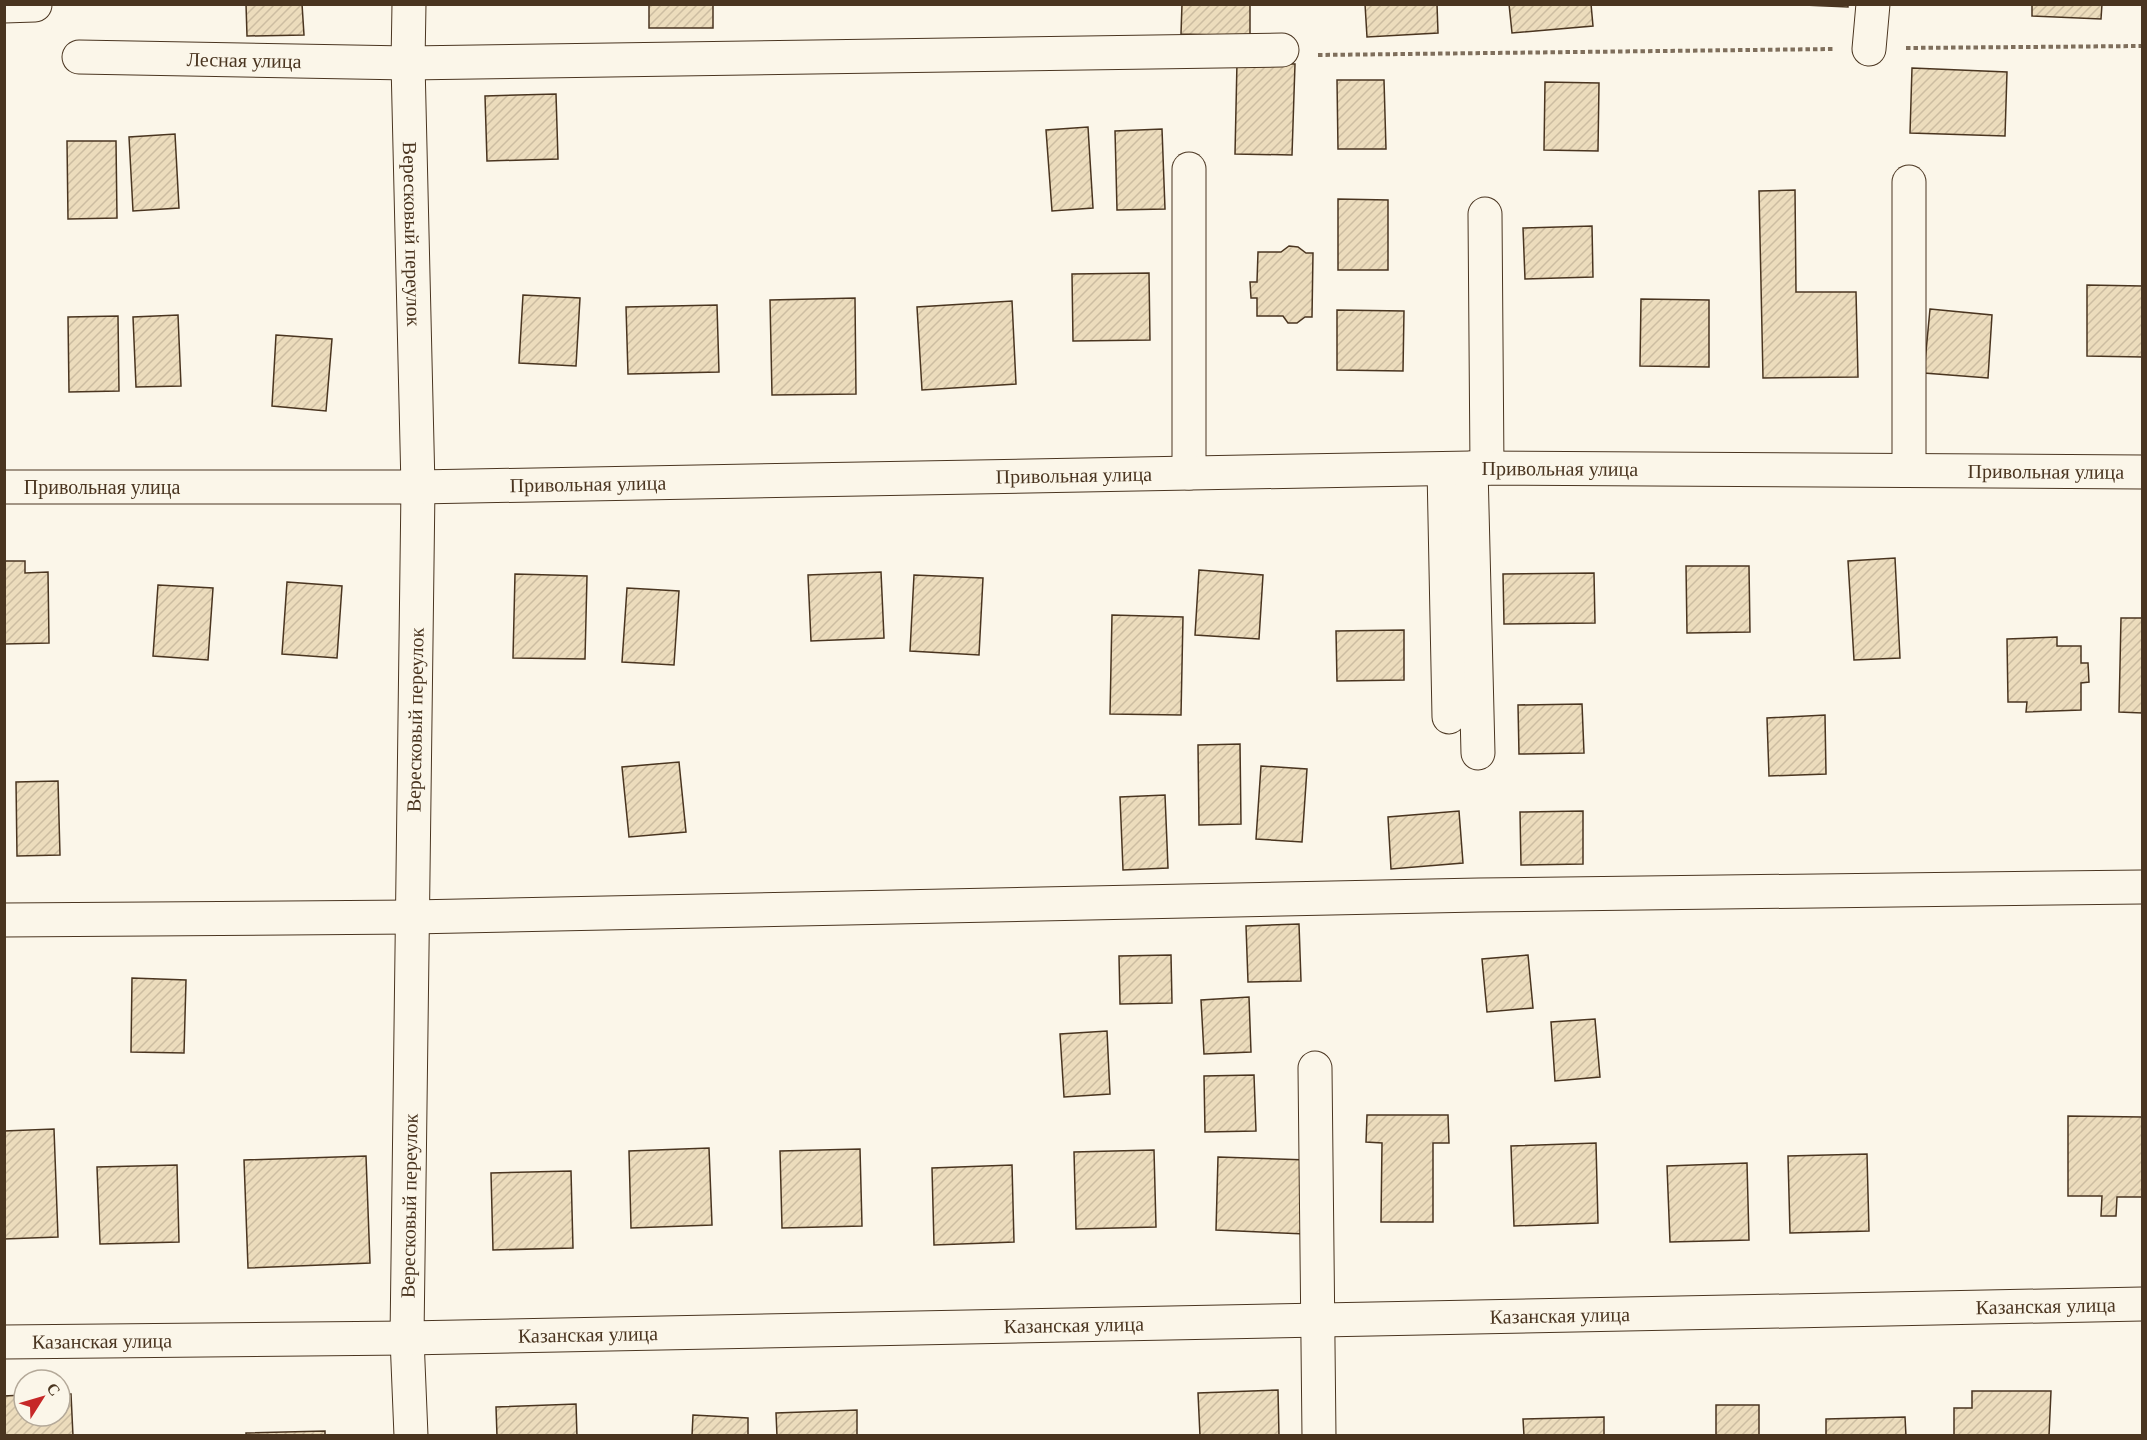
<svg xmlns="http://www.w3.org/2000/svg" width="2147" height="1440" font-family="'Times New Roman',serif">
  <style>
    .building { fill: url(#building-hatch); stroke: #4a3520; stroke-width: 1.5 }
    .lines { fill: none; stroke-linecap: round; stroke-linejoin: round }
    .minor-casing { stroke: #4a3520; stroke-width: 35 }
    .path { stroke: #7f6f5c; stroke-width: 4; stroke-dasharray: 4.5 3; stroke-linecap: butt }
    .minor { stroke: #fbf6e9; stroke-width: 33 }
    .labels { text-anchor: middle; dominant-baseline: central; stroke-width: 4.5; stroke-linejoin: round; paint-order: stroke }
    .street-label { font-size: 20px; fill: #4a3520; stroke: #fbf6e9 }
  </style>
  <defs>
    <pattern id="building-hatch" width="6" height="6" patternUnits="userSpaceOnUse" patternTransform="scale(1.5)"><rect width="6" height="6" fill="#ecdcbc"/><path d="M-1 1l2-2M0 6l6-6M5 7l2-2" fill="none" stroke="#ccbda1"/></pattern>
  </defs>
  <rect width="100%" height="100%" fill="#fbf6e9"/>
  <g class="building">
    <polygon points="246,4 302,4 304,35 247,36"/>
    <rect x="649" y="4" width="64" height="24"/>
    <polygon points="1182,4 1250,4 1250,36 1181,34"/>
    <polygon points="1365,4 1437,4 1438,33 1367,37"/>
    <polygon points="1509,4 1591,4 1593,26 1512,33"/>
    <polygon points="1781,4 1848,4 1848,7"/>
    <polygon points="2032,4 2102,4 2101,19 2032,16"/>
    <polygon points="1237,62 1295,64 1292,155 1235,154"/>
    <polygon points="1912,68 2007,72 2005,136 1910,133"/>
    <polygon points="1337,80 1384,80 1386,149 1338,149"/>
    <polygon points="1545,82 1599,83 1598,151 1544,150"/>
    <polygon points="556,94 558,159 487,161 485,96"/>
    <polygon points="1088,127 1093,208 1052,211 1046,130"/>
    <polygon points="1162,129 1165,209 1117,210 1115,131"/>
    <polygon points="175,134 179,208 133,211 129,137"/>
    <polygon points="67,141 116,141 117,218 68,219"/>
    <polygon points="1795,190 1796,292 1856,292 1858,377 1763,378 1759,191"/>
    <polygon points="1338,199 1388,200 1388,270 1338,270"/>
    <polygon points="1592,226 1593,277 1525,279 1523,228"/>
    <polygon points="1289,246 1298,247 1306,253 1313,253 1312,317 1305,317 1297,323 1288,323 1283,316 1257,316 1257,298 1251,298 1250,282 1257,282 1258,252 1281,252"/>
    <polygon points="1149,273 1150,340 1073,341 1072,274"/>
    <polygon points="2087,285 2142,286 2142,357 2087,356"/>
    <polygon points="523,295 580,298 576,366 519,363"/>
    <polygon points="855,298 856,394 772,395 770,300"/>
    <polygon points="1641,299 1709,300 1709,367 1640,366"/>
    <polygon points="1012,301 1016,384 922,390 917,307"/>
    <polygon points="717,305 719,372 628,374 626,307"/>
    <polygon points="1930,309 1992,315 1988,378 1924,373"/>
    <polygon points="1337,310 1404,311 1403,371 1337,370"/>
    <polygon points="178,315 181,386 136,387 133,317"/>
    <polygon points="118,316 119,391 69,392 68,317"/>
    <polygon points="276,335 332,339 326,411 272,406"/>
    <polygon points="1895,558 1900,658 1854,660 1848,561"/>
    <polygon points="4,561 25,561 25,573 48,572 49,643 4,644"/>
    <polygon points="1686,566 1749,566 1750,632 1687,633"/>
    <polygon points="1199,570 1263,575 1259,639 1195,635"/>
    <polygon points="881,572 884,638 811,641 808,575"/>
    <polygon points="1594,573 1595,623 1504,624 1503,574"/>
    <polygon points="515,574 587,576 585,659 513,658"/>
    <polygon points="914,575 983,578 979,655 910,651"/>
    <polygon points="287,582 342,586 337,658 282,654"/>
    <polygon points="158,585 213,588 208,660 153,656"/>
    <polygon points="627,588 679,591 674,665 622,662"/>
    <polygon points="1112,615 1183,617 1181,715 1110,714"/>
    <polygon points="2121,618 2142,618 2142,713 2119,712"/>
    <polygon points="1404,630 1404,680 1337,681 1336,631"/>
    <polygon points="2057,637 2057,646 2081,646 2081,663 2088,663 2089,682 2081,683 2081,710 2026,712 2027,702 2008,702 2007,639"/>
    <polygon points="1582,704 1584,753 1519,754 1518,705"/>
    <polygon points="1825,715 1826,774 1769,776 1767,718"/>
    <polygon points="1240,744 1241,824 1199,825 1198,745"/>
    <polygon points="679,762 686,832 629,837 622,767"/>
    <polygon points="1261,766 1307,769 1302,842 1256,839"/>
    <polygon points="58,781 60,855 17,856 16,782"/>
    <polygon points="1165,795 1168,868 1123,870 1120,797"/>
    <polygon points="1459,811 1463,863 1391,869 1388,817"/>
    <polygon points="1583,811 1583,864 1521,865 1520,812"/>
    <polygon points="1299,924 1301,981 1248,982 1246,926"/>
    <polygon points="1171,955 1172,1003 1120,1004 1119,956"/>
    <polygon points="1528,955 1533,1008 1487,1012 1482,959"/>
    <polygon points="132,978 186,980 184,1053 131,1052"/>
    <polygon points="1249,997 1251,1052 1204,1054 1201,1000"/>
    <polygon points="1595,1019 1600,1077 1555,1081 1551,1022"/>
    <polygon points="1107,1031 1110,1094 1064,1097 1060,1034"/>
    <polygon points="1254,1075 1256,1131 1205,1132 1204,1076"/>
    <polygon points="1367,1115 1448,1115 1449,1143 1433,1143 1433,1222 1381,1222 1382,1143 1366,1142"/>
    <polygon points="2068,1116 2142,1117 2142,1197 2117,1197 2116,1216 2101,1216 2102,1196 2068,1196"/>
    <polygon points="54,1129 58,1237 4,1239 4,1131"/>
    <polygon points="1596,1143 1598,1223 1514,1226 1511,1146"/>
    <polygon points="709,1148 712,1225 631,1228 629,1151"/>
    <polygon points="860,1149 862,1226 782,1228 780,1151"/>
    <polygon points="1154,1150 1156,1227 1076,1229 1074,1152"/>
    <polygon points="1867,1154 1869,1231 1790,1233 1788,1156"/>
    <polygon points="366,1156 370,1263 248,1268 244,1160"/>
    <polygon points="1218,1157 1308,1160 1305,1234 1216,1230"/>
    <polygon points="1747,1163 1749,1240 1670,1242 1667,1166"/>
    <polygon points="177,1165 179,1242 100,1244 97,1167"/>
    <polygon points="1012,1165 1014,1242 934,1245 932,1168"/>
    <polygon points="571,1171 573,1248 493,1250 491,1173"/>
    <polygon points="1278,1390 1279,1436 1200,1436 1198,1393"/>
    <polygon points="1972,1391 2051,1391 2049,1436 1954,1436 1954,1408 1972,1408"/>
    <polygon points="60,1394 71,1394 73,1436 4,1436 4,1396 24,1395 24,1416 60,1416"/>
    <polygon points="576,1404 577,1436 497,1436 496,1407"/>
    <rect x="1716" y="1405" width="43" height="31"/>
    <polygon points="857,1410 857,1436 777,1436 776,1413"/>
    <polygon points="693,1415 748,1418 748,1436 692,1436"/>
    <polygon points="1604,1417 1604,1436 1524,1436 1523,1419"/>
    <polygon points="1905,1417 1906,1436 1826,1436 1826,1419"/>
    <polygon points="325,1431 325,1436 246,1436 246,1433"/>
  </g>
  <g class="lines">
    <g class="minor-casing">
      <g id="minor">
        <path id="s1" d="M409,4l-1,59 10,424 -11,851 4,98"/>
        <polyline points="4,6 35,5"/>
        <polyline points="1869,49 1873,4"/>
        <path id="s2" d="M79,57l329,6 874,-13"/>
        <polyline points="1189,169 1189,473"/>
        <polyline points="1909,182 1909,470"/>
        <polyline points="1485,214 1487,468"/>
        <polyline points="1471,468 1478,753"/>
        <polyline points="1444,469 1449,717"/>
        <path id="s3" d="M4,487h414l1053,-19 671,4"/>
        <polyline points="4,920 412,917 1479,895 2142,887"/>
        <polyline points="1315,1068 1319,1436"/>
        <path id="s4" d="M4,1342l403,-4 1735,-34"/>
      </g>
    </g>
    <g class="path">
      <polyline points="1906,48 2142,46"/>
      <polyline points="1318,55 1833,49"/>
    </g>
    <use href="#minor" class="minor"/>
  </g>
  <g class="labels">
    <g class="street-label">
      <text stroke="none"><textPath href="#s2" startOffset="165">Лесная улица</textPath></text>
      <text stroke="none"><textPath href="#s1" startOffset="230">Вересковый переулок</textPath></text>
      <text stroke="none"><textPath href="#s3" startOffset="1556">Привольная улица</textPath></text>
      <text stroke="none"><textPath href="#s3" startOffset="2042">Привольная улица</textPath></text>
      <text stroke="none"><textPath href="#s3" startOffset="1070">Привольная улица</textPath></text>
      <text stroke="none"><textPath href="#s3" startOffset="584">Привольная улица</textPath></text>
      <text stroke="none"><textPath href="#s3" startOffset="98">Привольная улица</textPath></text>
      <text transform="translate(415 720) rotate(-89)">Вересковый переулок</text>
      <text transform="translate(409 1206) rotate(-89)">Вересковый переулок</text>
      <text stroke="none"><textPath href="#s4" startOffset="2042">Казанская улица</textPath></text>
      <text stroke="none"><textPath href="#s4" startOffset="1556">Казанская улица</textPath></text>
      <text stroke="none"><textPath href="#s4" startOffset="1070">Казанская улица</textPath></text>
      <text stroke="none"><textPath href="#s4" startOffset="584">Казанская улица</textPath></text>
      <text stroke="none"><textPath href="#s4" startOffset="98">Казанская улица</textPath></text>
    </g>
  </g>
  <rect width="2147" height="1440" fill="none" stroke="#4a3520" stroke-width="12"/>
  <g transform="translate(42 1398) rotate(53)"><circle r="28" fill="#fbf6e9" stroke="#b4a999" stroke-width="1.5"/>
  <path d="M0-4.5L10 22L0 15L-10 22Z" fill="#c62828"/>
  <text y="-9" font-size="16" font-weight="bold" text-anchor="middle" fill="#4a3520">С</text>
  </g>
</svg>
